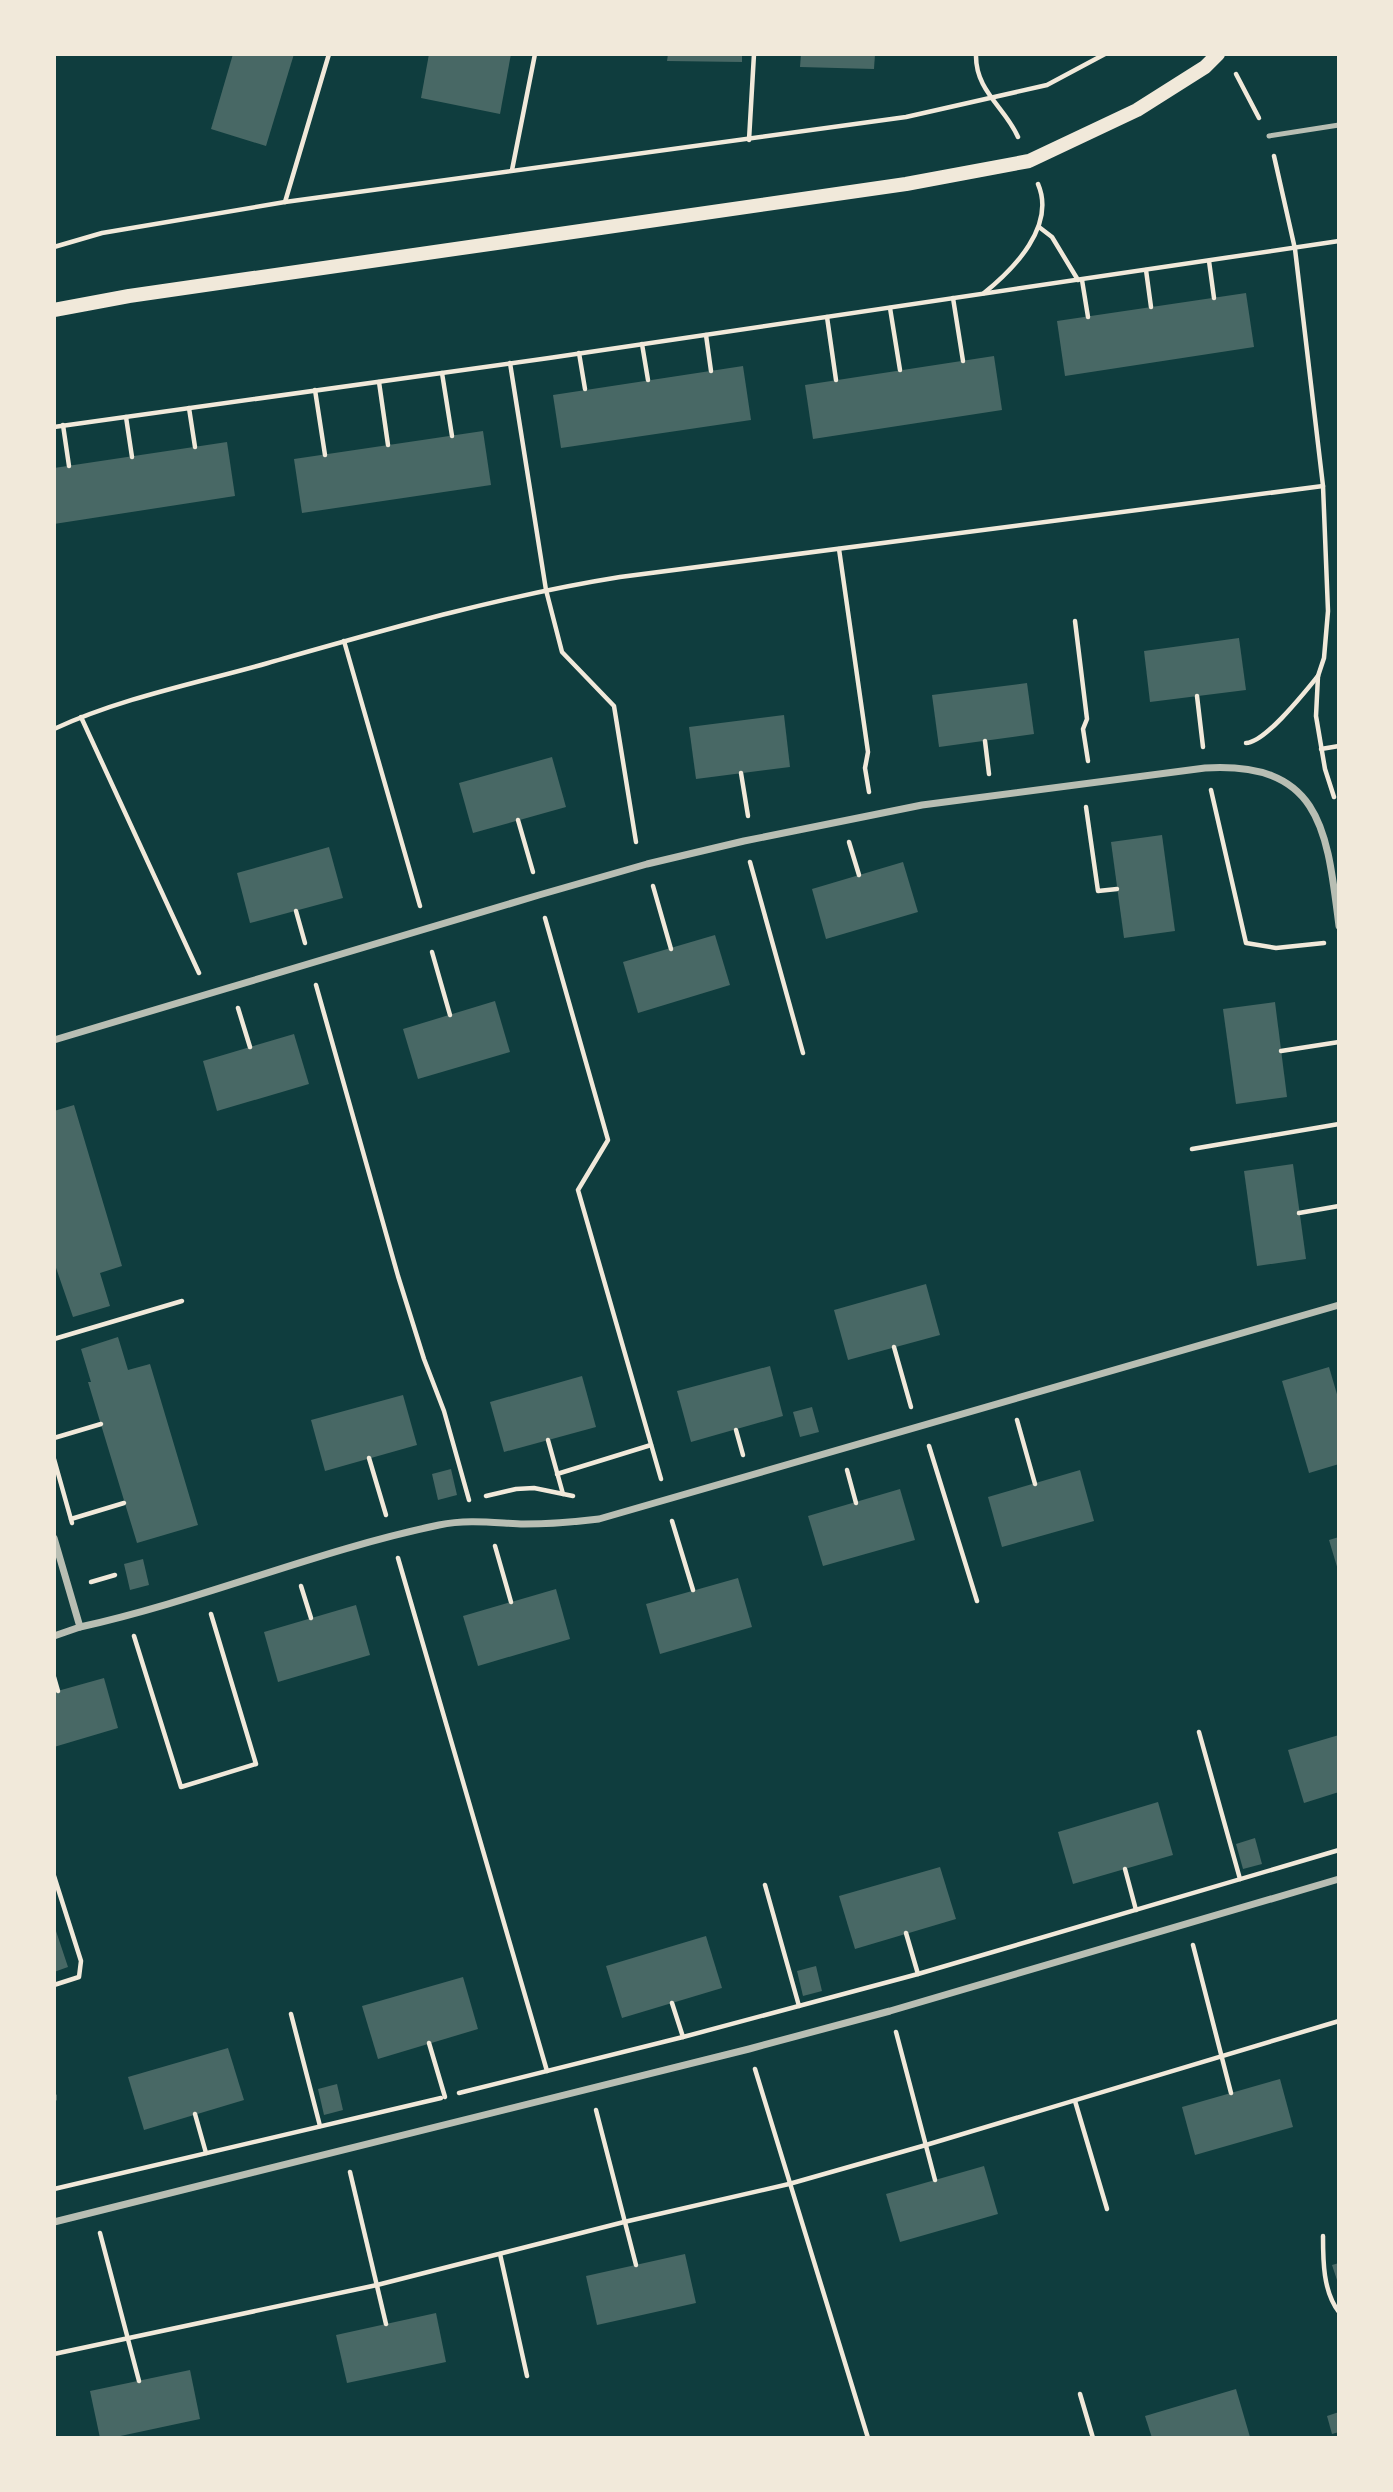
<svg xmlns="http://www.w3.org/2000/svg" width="1393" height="2492" font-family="Signika,sans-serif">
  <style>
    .building { fill: #486865 }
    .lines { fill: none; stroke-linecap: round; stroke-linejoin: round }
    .path { stroke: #f1e9da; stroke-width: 4.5 }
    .service { stroke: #b8beb3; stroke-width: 5 }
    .minor { stroke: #b8beb3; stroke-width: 7 }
    .secondary { stroke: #f1e9da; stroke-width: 14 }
  </style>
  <rect width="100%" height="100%" fill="#0f3d3e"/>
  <g class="building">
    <polygon points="233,54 294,54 266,146 211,129"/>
    <polygon points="429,54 511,54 500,114 421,98"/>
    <polygon points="668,54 742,54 742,62 667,61"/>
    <polygon points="801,54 875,54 874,69 800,67"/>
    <polygon points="1246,293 1254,347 1065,376 1057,321"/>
    <polygon points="994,356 1002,410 813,439 805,385"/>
    <polygon points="743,366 751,420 561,448 553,395"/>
    <polygon points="483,431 491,485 302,513 294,459"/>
    <polygon points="227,442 235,496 54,524 54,468"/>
    <polygon points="1239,638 1246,690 1150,702 1144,651"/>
    <polygon points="1027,683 1034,734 939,747 932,695"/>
    <polygon points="784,715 790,767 696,779 689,727"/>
    <polygon points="552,757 566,807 473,833 459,783"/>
    <polygon points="1162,835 1175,931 1124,938 1111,842"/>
    <polygon points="329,847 343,898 250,923 237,873"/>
    <polygon points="903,862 918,912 826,939 812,889"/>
    <polygon points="715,935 730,985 638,1013 623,962"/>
    <polygon points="495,1001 510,1052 418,1079 403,1029"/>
    <polygon points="1275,1002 1287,1097 1236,1104 1223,1009"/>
    <polygon points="294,1034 309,1084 217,1111 203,1061"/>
    <polygon points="74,1105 122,1266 100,1273 110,1306 73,1317 54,1262 54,1111"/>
    <polygon points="1293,1164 1306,1259 1257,1266 1244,1171"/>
    <polygon points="926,1284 940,1335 848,1360 834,1310"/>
    <polygon points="118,1337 128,1370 150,1364 198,1525 137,1543 88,1382 91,1382 81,1349"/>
    <polygon points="770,1366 783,1416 691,1442 677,1391"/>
    <polygon points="1329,1367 1339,1401 1339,1464 1309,1473 1282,1381"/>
    <polygon points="582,1376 596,1427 504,1452 490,1402"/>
    <polygon points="403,1395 417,1445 325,1471 311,1420"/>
    <polygon points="812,1407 819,1432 800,1437 793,1412"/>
    <polygon points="451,1469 457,1495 438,1500 432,1474"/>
    <polygon points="1080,1470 1094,1521 1002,1547 988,1497"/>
    <polygon points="900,1489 915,1540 823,1566 808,1516"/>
    <polygon points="1339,1537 1339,1570 1338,1570 1329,1540"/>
    <polygon points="143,1559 149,1585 130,1590 124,1564"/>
    <polygon points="738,1578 752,1627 660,1654 646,1604"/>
    <polygon points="556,1589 570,1639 478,1666 463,1616"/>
    <polygon points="356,1605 370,1655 278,1682 264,1632"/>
    <polygon points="104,1678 118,1728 54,1747 54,1692"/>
    <polygon points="1339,1735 1339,1792 1304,1803 1288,1750"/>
    <polygon points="1158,1802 1173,1855 1073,1884 1058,1832"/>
    <polygon points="1255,1838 1262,1864 1243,1869 1236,1844"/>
    <polygon points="940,1867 956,1919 855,1949 839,1896"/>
    <polygon points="54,1925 68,1967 54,1972"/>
    <polygon points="706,1936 722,1988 622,2018 606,1966"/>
    <polygon points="816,1966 822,1991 803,1996 797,1971"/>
    <polygon points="463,1977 478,2029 378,2059 362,2006"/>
    <polygon points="228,2048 244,2100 144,2130 128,2077"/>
    <polygon points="1280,2079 1293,2127 1195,2155 1182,2107"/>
    <polygon points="337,2084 343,2110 324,2115 318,2089"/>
    <polygon points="984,2166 998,2214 900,2242 886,2194"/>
    <polygon points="685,2254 696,2303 597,2325 586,2276"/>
    <polygon points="1339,2263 1339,2283 1338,2283 1332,2265"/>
    <polygon points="436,2313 446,2362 347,2383 336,2335"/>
    <polygon points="190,2370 200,2419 111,2438 100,2438 90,2391"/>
    <polygon points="1236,2389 1250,2437 1152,2438 1145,2416"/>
    <polygon points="1339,2412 1339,2432 1332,2434 1327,2416"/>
  </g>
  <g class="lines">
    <g class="path">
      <path d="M976,54c-1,37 29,53 42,83"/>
      <polyline points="1236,74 1259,118"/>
      <polyline points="749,140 754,54"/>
      <polyline points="1274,156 1295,249 1323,486 1328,611 1324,658 1318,676 1316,716 1325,769 1334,797"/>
      <polyline points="512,170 535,54"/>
      <polyline points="285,202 329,54"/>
      <polyline points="1039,227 1052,237 1078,280"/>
      <polyline points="54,247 102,233 285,202 906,117 1047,85 1105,54"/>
      <polyline points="1209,261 1214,298"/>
      <polyline points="1146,270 1151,307"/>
      <polyline points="1082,280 1088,317"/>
      <path d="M984,293c30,-24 72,-67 54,-109"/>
      <polyline points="953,298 963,361"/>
      <polyline points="890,308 900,370"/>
      <polyline points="827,317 836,380"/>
      <polyline points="706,335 711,371"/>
      <polyline points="642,344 648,380"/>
      <polyline points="579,353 585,389"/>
      <polyline points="510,363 546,590 562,652 614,706 636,842"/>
      <polyline points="442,373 452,436"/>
      <polyline points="379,382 388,445"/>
      <polyline points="315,390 325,455"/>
      <polyline points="189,408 195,447"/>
      <polyline points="126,417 132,457"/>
      <polyline points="63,425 69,466"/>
      <polyline points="54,427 549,358 1339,241"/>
      <polyline points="839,549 868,752 865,768 869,792"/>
      <polyline points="1075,621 1087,719 1083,729 1088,761"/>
      <polyline points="344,641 420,906"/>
      <polyline points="1197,696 1203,747"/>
      <polyline points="81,717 199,973"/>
      <path d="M54,729c67,-31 143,-46 214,-66 116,-33 233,-67 352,-86l703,-91"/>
      <polyline points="985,741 989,774"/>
      <path d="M1246,743c19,0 59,-51 72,-67"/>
      <polyline points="1321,749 1339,746"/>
      <polyline points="741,773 748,816"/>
      <polyline points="1211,790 1246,943 1276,948 1324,943"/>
      <polyline points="1086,807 1098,891 1117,889"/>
      <polyline points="518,820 533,872"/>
      <polyline points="849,842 859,875"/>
      <polyline points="750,862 803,1053"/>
      <polyline points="653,886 671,949"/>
      <polyline points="296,911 305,943"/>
      <polyline points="545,918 608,1140 578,1190 661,1479"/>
      <polyline points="432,952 450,1015"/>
      <polyline points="316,985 398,1276 424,1359 444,1411 469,1500"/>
      <polyline points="238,1008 250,1047"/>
      <polyline points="1281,1051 1339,1042"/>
      <polyline points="1192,1149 1339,1124"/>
      <polyline points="1299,1213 1339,1206"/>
      <polyline points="54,1339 182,1301"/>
      <polyline points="894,1347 911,1407"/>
      <polyline points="1017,1420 1035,1484"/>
      <polyline points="736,1430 743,1455"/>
      <polyline points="54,1438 101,1424"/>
      <polyline points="548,1440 563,1494"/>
      <polyline points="929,1446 977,1601"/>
      <polyline points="369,1458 386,1515"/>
      <polyline points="54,1459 72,1523"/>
      <polyline points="847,1470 856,1503"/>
      <polyline points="557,1474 651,1445"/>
      <polyline points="486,1496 516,1489 534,1488 573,1496"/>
      <polyline points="71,1519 124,1503"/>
      <polyline points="672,1521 693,1590"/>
      <polyline points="495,1546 511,1602"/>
      <polyline points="398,1558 547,2071"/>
      <polyline points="91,1582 115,1575"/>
      <polyline points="301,1586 311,1618"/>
      <polyline points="134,1636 181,1787 256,1764 211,1614"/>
      <polyline points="54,1677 58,1691"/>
      <polyline points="1199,1732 1240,1879"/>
      <polyline points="1125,1869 1136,1910"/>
      <polyline points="54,1876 81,1961 79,1977 54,1985"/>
      <polyline points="765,1885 799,2006"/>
      <polyline points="906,1933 918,1974"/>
      <polyline points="1193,1945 1231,2093"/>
      <polyline points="672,2003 683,2037"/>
      <polyline points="291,2014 320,2126"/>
      <polyline points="896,2032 935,2180"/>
      <polyline points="429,2043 445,2097"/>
      <polyline points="755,2069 868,2438"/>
      <polyline points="459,2093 683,2037 918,1974 1339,1850"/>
      <polyline points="54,2095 54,2100"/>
      <polyline points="1075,2101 1107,2209"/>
      <polyline points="596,2110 636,2265"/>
      <polyline points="195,2114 206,2153"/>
      <polyline points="350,2172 386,2324"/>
      <polyline points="54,2189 441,2098"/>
      <polyline points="100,2233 139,2381"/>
      <path d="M1323,2236c0,24 0,56 16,76"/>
      <polyline points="500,2254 527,2376"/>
      <polyline points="54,2354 377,2285 624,2222 789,2184 926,2145 1339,2021"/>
      <polyline points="1080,2394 1093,2438"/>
    </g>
    <polyline class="service" points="1269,136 1339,125"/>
    <g class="minor">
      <path d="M54,1040l485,-145 108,-31 97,-23 178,-36 283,-37c118,-7 122,65 134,158"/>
      <polyline points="54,1538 80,1627 54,1636"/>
      <path d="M80,1627c122,-27 238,-77 359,-102 29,-6 56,-2 85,-1 25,0 50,-2 75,-5l740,-214"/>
      <polyline points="54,2222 749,2049 890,2011 1339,1879"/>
    </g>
    <polyline class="secondary" points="54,310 129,296 906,184 1029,161 1137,110 1205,67 1218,54"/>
  </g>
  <rect width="1393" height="2492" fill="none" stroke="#f1e9da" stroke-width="112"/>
</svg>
